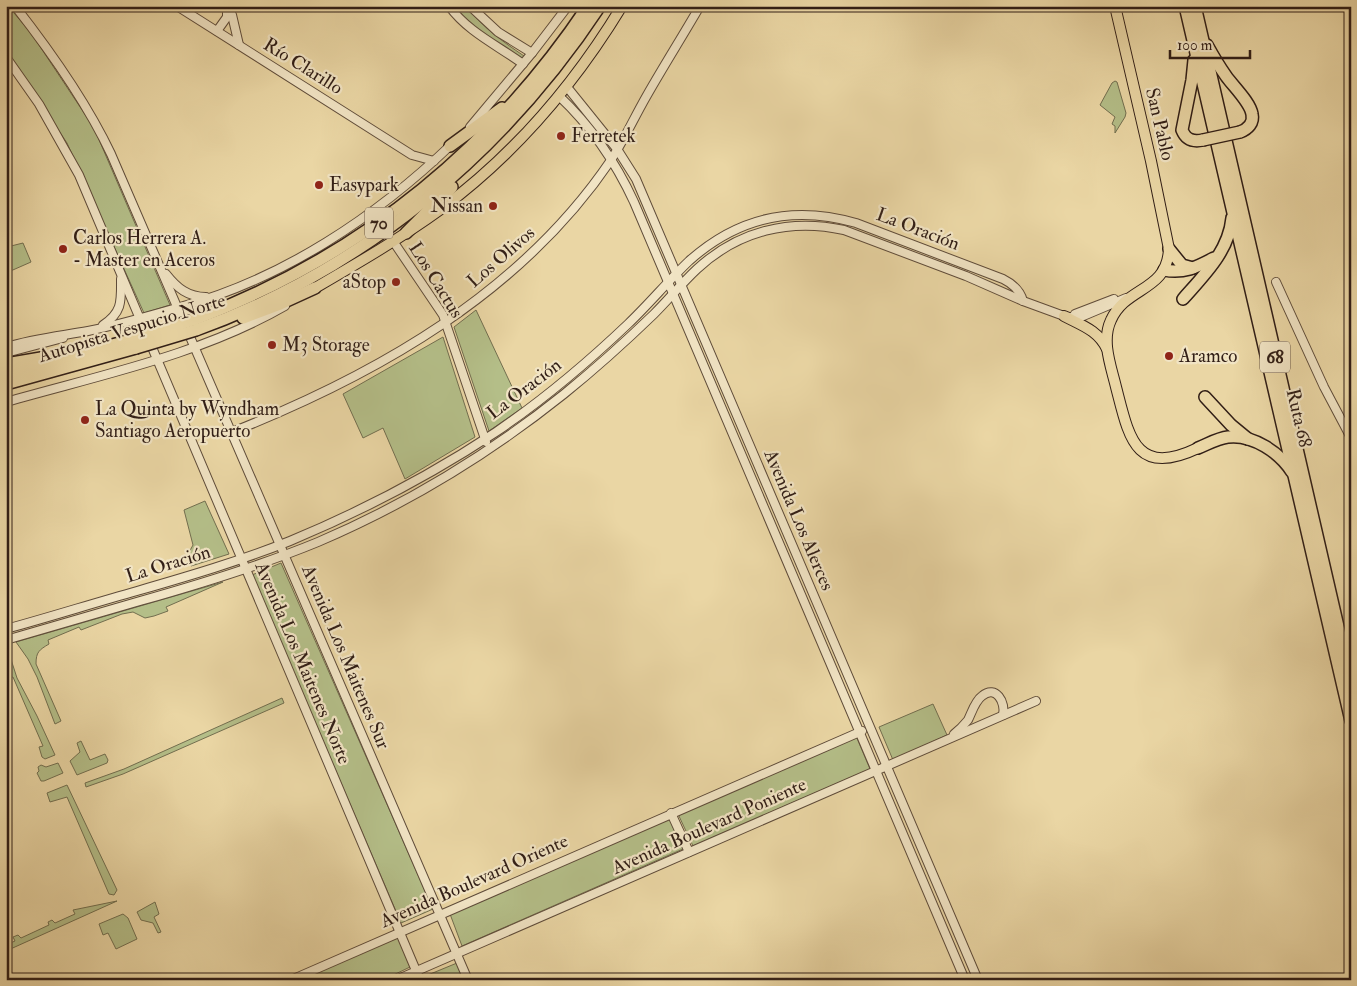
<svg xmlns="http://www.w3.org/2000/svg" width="1357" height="986" font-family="'IM FELL Double Pica',serif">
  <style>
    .green { fill: #b4be88; stroke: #726e4f }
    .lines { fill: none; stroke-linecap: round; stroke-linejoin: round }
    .minor-casing { stroke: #5f4c3a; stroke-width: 10 }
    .major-casing { stroke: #311e16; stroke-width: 12 }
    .highway-casing { stroke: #311e16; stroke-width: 14 }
    .minor { stroke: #f1e4c4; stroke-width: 8 }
    .major { stroke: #ead6a4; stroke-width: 10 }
    .highway { stroke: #ead6a4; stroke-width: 11 }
    .highway-bridge-casing { stroke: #311e16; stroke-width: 14; stroke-linecap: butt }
    .highway-bridge { stroke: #ead6a4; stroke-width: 11 }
    .poi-dot { fill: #8f2418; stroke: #f1e4c4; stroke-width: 2 }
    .labels { text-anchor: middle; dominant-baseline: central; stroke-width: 4.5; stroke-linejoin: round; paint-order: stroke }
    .shield { fill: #f1e4c4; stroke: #6b594a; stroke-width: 1 }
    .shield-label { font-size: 18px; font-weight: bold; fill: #311e16 }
    .street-label { font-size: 19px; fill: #311e16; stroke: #f1e4c4 }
    .poi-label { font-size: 19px; fill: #311e16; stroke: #f1e4c4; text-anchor: start }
  </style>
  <rect width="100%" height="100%" fill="#ead6a4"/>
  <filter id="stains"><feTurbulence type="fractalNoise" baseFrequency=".004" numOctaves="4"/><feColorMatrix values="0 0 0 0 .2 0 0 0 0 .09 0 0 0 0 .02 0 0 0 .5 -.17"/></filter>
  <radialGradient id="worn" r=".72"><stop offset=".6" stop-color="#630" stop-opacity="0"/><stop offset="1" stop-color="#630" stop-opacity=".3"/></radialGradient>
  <g class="green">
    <polygon points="6,6 8,6 31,33 94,128 170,305 144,313 67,143 6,52"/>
    <path d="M451,6h15c16,21 36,35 58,50l-3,4 -45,-30z"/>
    <polygon points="1115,81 1117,82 1126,113 1125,117 1115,133 1115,126 1112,124 1115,117 1100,105 1112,83"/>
    <polygon points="23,243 31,262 6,273 7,247"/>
    <polygon points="476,310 522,408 489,431 454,327"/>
    <polygon points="443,337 475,437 405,479 383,428 363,438 343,394"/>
    <polygon points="205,501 229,554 191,566 187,556 193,545 184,510"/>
    <polygon points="281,563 433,909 401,923 252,575"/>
    <path d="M223,582l-57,25 2,4 -14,5 -9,2 -12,-6 -11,2 -41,16 -2,-3 -31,13 1,4c-10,6 -13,8 -13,20l25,57 -6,3 -18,-47 -9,-18 -12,-17z"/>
    <polygon points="6,644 17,678 37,716 55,755 45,759 42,757 39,747 43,746 13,677 8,678 6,673"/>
    <polygon points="282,698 284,703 123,774 86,787 85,783 124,769"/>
    <polygon points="933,704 947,735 893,760 879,727"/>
    <polygon points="856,736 870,769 693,846 678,814"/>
    <polygon points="81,741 90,760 105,754 108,760 107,763 77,775 70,761 80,752 77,743"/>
    <polygon points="58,763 63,773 44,781 41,781 37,773 39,771 38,767 41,765 46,767"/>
    <polygon points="67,785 117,890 114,895 109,894 67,797 50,802 47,793"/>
    <polygon points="669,818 683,849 462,946 450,914"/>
    <polygon points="117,901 6,951 6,945 15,941 13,937 18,935 21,938 49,925 48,922 52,920 55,923 75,914 73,910"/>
    <polygon points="155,902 159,914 154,917 161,932 158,933 153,923 141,920 137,912"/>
    <polygon points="123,914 128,918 137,939 116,949 108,933 103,935 99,924"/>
    <polygon points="397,935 410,967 383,980 300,980"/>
    <polygon points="457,963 464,980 424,980 423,977"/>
  </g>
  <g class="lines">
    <g class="minor-casing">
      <g id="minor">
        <path d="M15,6c36,46 71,95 96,148l357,826"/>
        <polyline points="177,6 412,155 434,161"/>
        <polyline points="227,6 232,15 239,45"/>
        <path d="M449,6c19,26 48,39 74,58"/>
        <polyline points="470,6 498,32 532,53"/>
        <polyline points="217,31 227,17 227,8"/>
        <polyline points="6,57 39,104 79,175 420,980"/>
        <polyline points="567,87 617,149 636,179 978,980"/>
        <path d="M559,96c32,30 57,67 75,106l331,778"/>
        <polyline points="470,127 532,53 568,6"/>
        <polyline points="393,241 443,315 486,442"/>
        <path d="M166,274c11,14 22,23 40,23"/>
        <polyline points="1276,282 1324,387 1351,438"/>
        <polyline points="1075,314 1114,299"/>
        <path d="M103,325c20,-13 18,-25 18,-46"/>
        <path d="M6,347c27,-8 54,-11 82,-16 30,-6 61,-15 92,-24 103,-28 196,-90 273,-164"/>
        <polyline points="6,353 63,338"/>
        <path d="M6,402c94,-27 194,-47 279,-96"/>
        <path d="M232,432c146,-58 289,-139 379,-272 13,-20 23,-42 35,-63 17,-30 36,-60 54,-91"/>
        <path d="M6,629c44,-12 88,-26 131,-38 52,-15 103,-30 153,-50 72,-30 141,-66 206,-109 47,-32 91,-69 132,-108 21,-20 40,-43 61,-63 49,-44 105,-56 167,-38l147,56c10,5 17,11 20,22"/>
        <path d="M6,640c45,-13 90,-26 134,-39 60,-17 120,-35 178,-59 89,-38 171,-88 246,-148 31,-25 61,-52 90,-80 15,-15 28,-31 43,-45 41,-38 93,-51 147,-39l122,46 57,25 41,15 11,2 6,-1 45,-19"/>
        <path d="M954,734c5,-4 10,-9 14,-14 4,-8 7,-19 14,-24 14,-12 24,7 21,19"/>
        <polyline points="671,813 689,852"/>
        <polyline points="291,980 862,731"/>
        <polyline points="396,980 1036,701"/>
      </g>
    </g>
    <g class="major-casing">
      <g id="major">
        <path d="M1115,6l36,155 18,88c-2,43 -43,37 -58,71 -10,21 0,46 5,67 13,50 19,91 82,61"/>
        <path d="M315,288c43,-25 86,-50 126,-79 74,-55 133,-124 181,-203"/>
        <path d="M1064,316c17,9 34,14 43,33"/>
      </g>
    </g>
    <g class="highway-casing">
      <g id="highway">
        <polyline points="1185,6 1351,721"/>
        <polyline points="1195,6 1351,683"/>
        <path d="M1207,45c6,11 12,21 19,31 7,10 24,26 26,38 2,9 -4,15 -12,18"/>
        <path d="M1194,60l-2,20 -10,50c4,10 11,12 21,10"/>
        <polyline points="450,146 502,108"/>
        <polyline points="406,233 452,187"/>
        <polyline points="1169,249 1182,265 1193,268"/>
        <path d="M1164,270c20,4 33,-3 50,-12"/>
        <path d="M1183,299c21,-24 46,-48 49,-81"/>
        <polyline points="243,318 280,304 315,288"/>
        <path d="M193,320c164,-62 297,-168 395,-314"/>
        <path d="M196,330c167,-60 307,-177 404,-324"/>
        <polyline points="6,364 41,358"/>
        <polyline points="6,374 134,339"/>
        <polyline points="6,384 136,348"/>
        <polyline points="1205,397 1231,425 1248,439"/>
        <path d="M1198,448c10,-4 20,-10 30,-11 25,-3 52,16 64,35"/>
      </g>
    </g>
    <use href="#minor" class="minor"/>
    <use href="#major" class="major"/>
    <use href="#highway" class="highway"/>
    <g class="highway-bridge-casing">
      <g id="highway-bridge">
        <polyline points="1203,140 1240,132"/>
        <polyline points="134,339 193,320"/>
        <polyline points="136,348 196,330"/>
      </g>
    </g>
    <use href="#highway-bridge" class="highway-bridge"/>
  </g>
  <g class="poi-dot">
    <circle cx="561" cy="136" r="5"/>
    <circle cx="319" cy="185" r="5"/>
    <circle cx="493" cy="206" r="5"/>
    <circle cx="63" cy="249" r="5"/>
    <circle cx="396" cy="282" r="5"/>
    <circle cx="272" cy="345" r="5"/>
    <circle cx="1169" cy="356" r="5"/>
    <circle cx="85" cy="420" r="5"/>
  </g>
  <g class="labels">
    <g class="shield">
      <rect x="365" y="207.5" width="28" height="31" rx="4"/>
      <rect x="1260" y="341.5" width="30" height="31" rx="4"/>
    </g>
    <g class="shield-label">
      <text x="379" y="223">70</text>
      <text x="1275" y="357">68</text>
    </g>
    <g class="street-label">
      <text transform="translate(303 66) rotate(32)">Río Clarillo</text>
      <text transform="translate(1160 124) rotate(77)">San Pablo</text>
      <text transform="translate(918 229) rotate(21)">La Oración</text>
      <text transform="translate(501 257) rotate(-41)">Los Olivos</text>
      <text transform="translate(436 280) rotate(58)">Los Cactus</text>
      <text transform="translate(132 328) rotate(-17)">Autopista Vespucio Norte</text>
      <text transform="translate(524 389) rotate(-37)">La Oración</text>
      <text transform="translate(1299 418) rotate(77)">Ruta 68</text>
      <text transform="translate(799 520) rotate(67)">Avenida Los Alerces</text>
      <text transform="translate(168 564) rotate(-17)">La Oración</text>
      <text transform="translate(346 657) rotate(67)">Avenida Los Maitenes Sur</text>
      <text transform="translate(303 663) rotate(67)">Avenida Los Maitenes Norte</text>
      <text transform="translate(709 826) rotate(-24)">Avenida Boulevard Poniente</text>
      <text transform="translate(474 881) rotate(-24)">Avenida Boulevard Oriente</text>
    </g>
    <g class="poi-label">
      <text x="571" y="136">Ferretek</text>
      <text x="329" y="185">Easypark</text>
      <text x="483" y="206" text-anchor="end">Nissan</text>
      <text x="73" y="238">Carlos Herrera A.<tspan x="73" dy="22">- Master en Aceros</tspan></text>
      <text x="386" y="282" text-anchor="end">aStop</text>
      <text x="282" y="345">M3 Storage</text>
      <text x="1179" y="356">Aramco</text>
      <text x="95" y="409">La Quinta by Wyndham<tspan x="95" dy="22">Santiago Aeropuerto</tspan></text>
    </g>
  </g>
  <rect width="1357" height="986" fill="none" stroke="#ead6a4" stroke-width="25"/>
  <rect x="8" y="8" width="1342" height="971" fill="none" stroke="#311e16" stroke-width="2.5"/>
  <rect x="12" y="12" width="1332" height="961" fill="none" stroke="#311e16"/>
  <path d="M1170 50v8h80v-8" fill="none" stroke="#311e16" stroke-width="2.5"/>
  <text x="1177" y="50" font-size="15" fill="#311e16" stroke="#f1e4c4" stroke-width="4" paint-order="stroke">100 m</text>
  <rect width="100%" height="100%" filter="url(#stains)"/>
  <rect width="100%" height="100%" fill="url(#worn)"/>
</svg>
